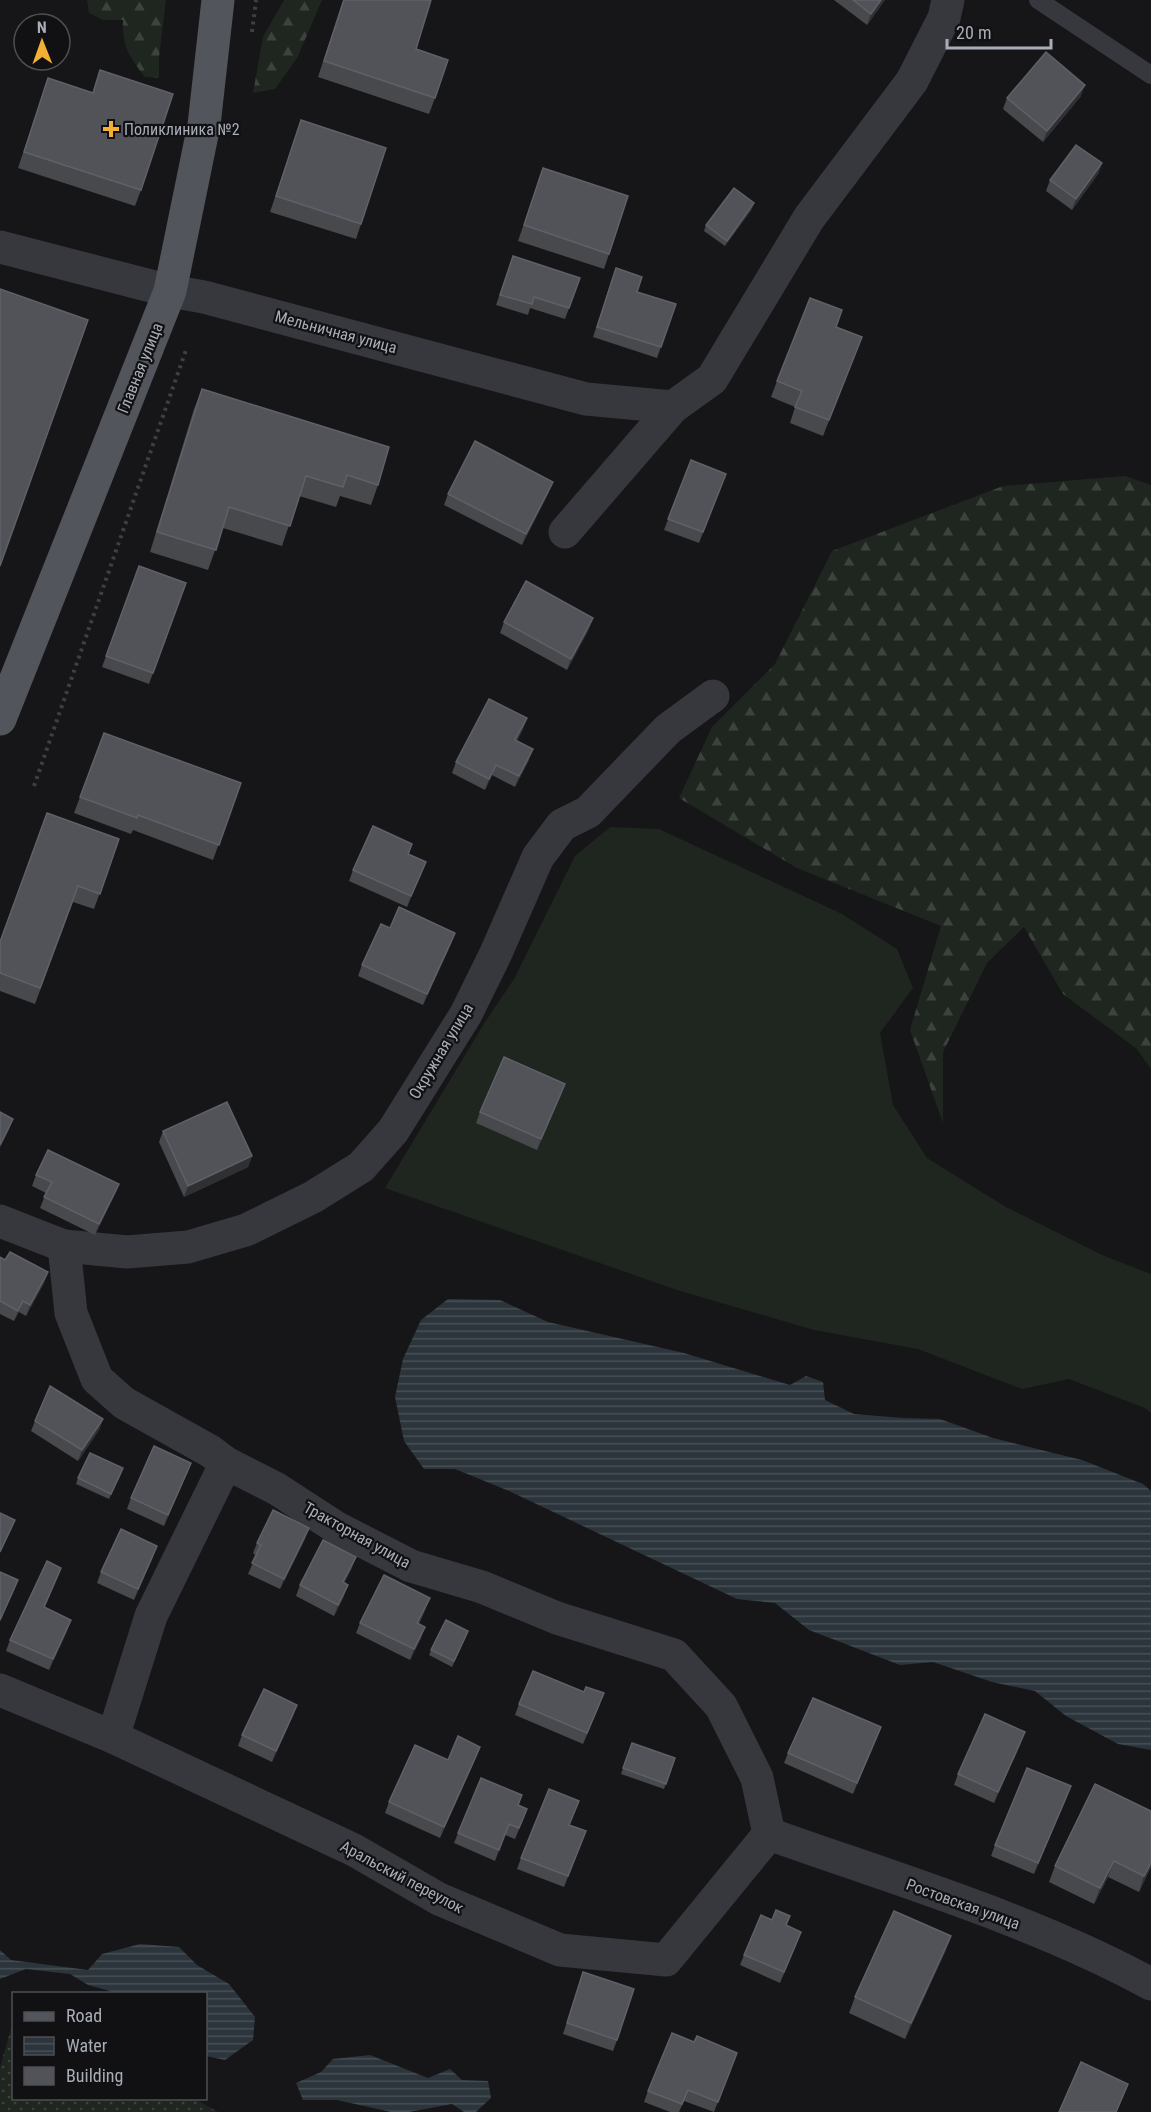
<svg xmlns="http://www.w3.org/2000/svg" width="1151" height="2112" font-family="'Roboto Condensed',sans-serif">
  <style>
    .grass { fill: url(#grass-dots) }
    .forest { fill: url(#forest-firs) }
    .garden { fill: #1e261f }
    .water { fill: url(#water-rules) }
    .lines { fill: none; stroke-linecap: round; stroke-linejoin: round }
    .path { stroke: #3d3f44; stroke-width: 4; stroke-dasharray: 3 4.5; stroke-linecap: butt }
    .service { stroke: #37383d; stroke-width: 18 }
    .minor { stroke: #37383d; stroke-width: 33 }
    .primary { stroke: #53555c; stroke-width: 33 }
    .wall { fill: #47494d }
    .shaded-wall { fill: #2f3033 }
    .building { fill: #525359; stroke: #5f6168; stroke-width: 1.5 }
    .poi-dot { fill: #f2b134; stroke: #111113; stroke-width: 2 }
    .labels { text-anchor: middle; dominant-baseline: central; stroke-width: 4.5; stroke-linejoin: round; paint-order: stroke }
    .poi-label { font-size: 16px; fill: #a8adb8; stroke: #111113; text-anchor: start }
    .street-label { font-size: 16px; fill: #a8adb8; stroke: #111113 }
  </style>
  <defs>
    <pattern id="grass-dots" width="8" height="8" patternUnits="userSpaceOnUse" patternTransform="scale(1.5)"><rect width="8" height="8" fill="#1e261f"/><path d="M2 2h.1M6 6h.1" fill="none" stroke="#3c433d" stroke-width="1.8" stroke-linecap="round"/></pattern>
    <pattern id="forest-firs" width="22" height="20" patternUnits="userSpaceOnUse" patternTransform="scale(1.5)"><rect width="22" height="20" fill="#1e261f"/><path d="M5 1l3.5 6h-7zM16 11l3.5 6h-7z" fill="#3c433d"/></pattern>
    <pattern id="water-rules" width="6" height="5" patternUnits="userSpaceOnUse" patternTransform="scale(1.5)"><rect width="6" height="5" fill="#2c353c"/><path d="M0 2.5h6" fill="none" stroke="#485056"/></pattern>
  </defs>
  <rect width="100%" height="100%" fill="#161618"/>
  <polygon class="grass" points="13,2022 14,2098 195,2099 218,2112 0,2112 0,2067"/>
  <g class="forest">
    <path d="M87,0h79l-7,57v21l-14,-1c-16,-21 -23,-30 -22,-57h-20l-14,-7z"/>
    <polygon points="284,0 322,0 297,58 275,89 253,93 263,37"/>
    <polygon points="1125,476 1151,485 1151,1069 1137,1049 1063,994 1024,927 987,963 943,1052 943,1123 910,1030 941,926 797,868 679,798 712,727 775,664 832,551 1003,486"/>
  </g>
  <polygon class="garden" points="610,827 659,829 842,914 897,949 913,988 880,1033 893,1105 927,1158 1006,1207 1102,1255 1151,1274 1151,1413 1145,1408 1069,1379 1022,1389 918,1349 814,1330 677,1290 385,1188 485,1022 514,979 575,856"/>
  <g class="water">
    <polygon points="448,1299 500,1300 548,1322 684,1353 790,1385 806,1376 823,1382 825,1400 854,1414 903,1418 940,1419 993,1438 1082,1460 1143,1484 1151,1491 1151,1750 1118,1744 1066,1716 1035,1691 992,1682 933,1662 900,1665 809,1630 775,1603 737,1599 509,1491 455,1469 424,1469 404,1441 395,1397 403,1359 421,1320"/>
    <polygon points="140,1944 179,1947 197,1965 229,1984 255,2017 253,2040 225,2060 206,2056 206,1994 117,1993 88,1985 70,1974 26,1969 0,1979 0,1950 11,1960 88,1970 102,1954"/>
    <polygon points="370,2055 428,2078 450,2069 462,2080 488,2081 491,2098 476,2112 464,2112 452,2104 409,2112 391,2112 337,2100 303,2100 296,2083 321,2072 333,2059"/>
  </g>
  <g class="lines">
    <g class="path">
      <polyline points="252,32 256,0"/>
      <polyline points="34,786 186,350"/>
    </g>
    <polyline class="service" points="1038,0 1151,75"/>
    <g class="minor">
      <polyline points="0,247 170,291 204,297 586,399 673,407"/>
      <polyline points="565,532 673,407 712,379 809,218 912,81 944,18 948,0"/>
      <polyline points="0,1221 64,1246 71,1313 97,1379 124,1403 210,1451 226,1463 277,1489 337,1528 411,1566 482,1587 557,1618 674,1655 721,1706 757,1778 769,1834"/>
      <polyline points="64,1246 127,1252 188,1247 246,1230 313,1197 361,1167 393,1131 466,1014 496,953 538,857 562,825 588,812 668,729 713,696"/>
      <polyline points="0,1690 113,1737 354,1850 439,1899 560,1950 666,1960 769,1834"/>
      <polyline points="113,1737 151,1616 226,1463"/>
      <path d="M769,1834c126,45 265,86 382,150"/>
    </g>
    <polyline class="primary" points="0,719 170,291 204,125 218,0"/>
  </g>
  <g class="wall">
    <polygon points="343,0 431,0 416,49 435,98 429,114 318,77"/>
    <polygon points="834,0 885,0 867,25"/>
    <polygon points="48,78 141,190 135,206 18,168"/>
    <polygon points="1081,96 1043,142 1003,109 1007,98"/>
    <polygon points="301,120 361,224 356,239 270,212"/>
    <polygon points="1102,163 1098,174 1072,210 1046,191 1050,180"/>
    <polygon points="543,168 609,254 604,269 518,241"/>
    <polygon points="752,209 725,246 704,231 706,225"/>
    <polygon points="509,267 580,278 565,319 530,308 528,315 496,305"/>
    <polygon points="612,279 637,292 676,304 657,358 593,337"/>
    <polygon points="836,327 862,337 823,436 790,423 795,407 771,397 777,381"/>
    <polygon points="202,389 378,485 371,505 340,496 336,507 299,496 282,546 223,528 208,570 150,552 194,409"/>
    <polygon points="691,460 722,485 699,543 664,530"/>
    <polygon points="549,492 522,545 444,505 448,494"/>
    <polygon points="139,566 186,583 149,684 102,667"/>
    <polygon points="504,622 589,629 567,670 500,633"/>
    <polygon points="527,718 523,729 517,741 529,760 515,787 492,775 485,790 452,773 456,762"/>
    <polygon points="104,733 241,783 213,860 133,830 131,834 74,813"/>
    <polygon points="119,839 94,909 73,902 35,1004 0,991 0,942"/>
    <polygon points="412,844 409,854 426,862 407,907 349,881 353,870"/>
    <polygon points="390,928 455,933 451,944 423,1005 358,976 362,965"/>
    <polygon points="561,1095 537,1150 476,1123 480,1112"/>
    <polygon points="163,1131 252,1156 248,1167 184,1197 159,1142"/>
    <polygon points="36,1175 119,1184 115,1194 95,1235 40,1208 46,1193 32,1186"/>
    <polygon points="0,1257 5,1260 48,1272 44,1283 26,1316 19,1312 14,1321 0,1314"/>
    <polygon points="103,1419 99,1430 78,1461 31,1431 35,1421"/>
    <polygon points="191,1463 164,1526 127,1509 131,1498"/>
    <polygon points="121,1474 109,1499 76,1484 78,1478"/>
    <polygon points="305,1539 280,1589 248,1574 256,1556 253,1553 257,1543"/>
    <polygon points="153,1557 134,1600 97,1583 101,1572"/>
    <polygon points="61,1568 44,1608 67,1631 49,1670 6,1651 10,1640"/>
    <polygon points="352,1568 344,1583 344,1596 334,1616 296,1596 300,1585"/>
    <polygon points="426,1608 419,1624 425,1627 421,1638 410,1660 356,1633 360,1623"/>
    <polygon points="466,1637 452,1667 429,1655 431,1650"/>
    <polygon points="519,1704 600,1704 583,1744 515,1715"/>
    <polygon points="297,1705 293,1716 272,1762 238,1746 242,1735"/>
    <polygon points="881,1727 853,1794 784,1763 788,1753"/>
    <polygon points="632,1743 675,1758 664,1789 621,1774"/>
    <polygon points="1021,1743 994,1803 954,1785 958,1774"/>
    <polygon points="476,1758 440,1838 385,1813 389,1802"/>
    <polygon points="1095,1784 1151,1867 1139,1892 1108,1877 1094,1904 1049,1882 1055,1866"/>
    <polygon points="1067,1797 1034,1874 991,1856 995,1845"/>
    <polygon points="518,1805 523,1820 515,1839 505,1835 495,1861 454,1843 458,1833"/>
    <polygon points="570,1825 586,1831 564,1887 517,1869 521,1858"/>
    <polygon points="790,1916 786,1926 797,1943 780,1983 740,1965 744,1955 772,1920"/>
    <polygon points="951,1936 945,1952 905,2039 849,2013 855,1997"/>
    <polygon points="583,1972 617,2040 613,2051 563,2034"/>
    <polygon points="694,2042 737,2053 714,2112 684,2101 679,2112 670,2112 644,2102 648,2091"/>
  </g>
  <g class="shaded-wall">
    <polygon points="881,0 885,0 867,25 871,14"/>
    <polygon points="1085,85 1081,96 1043,142 1047,131"/>
    <polygon points="1102,163 1098,174 1072,210 1076,199"/>
    <polygon points="754,203 752,209 725,246 727,241"/>
    <polygon points="553,482 549,492 522,545 526,534"/>
    <polygon points="593,618 589,629 567,670 571,659"/>
    <polygon points="527,718 523,729 511,751 515,740"/>
    <polygon points="533,749 529,760 515,787 519,776"/>
    <polygon points="496,765 492,775 485,790 489,779"/>
    <polygon points="426,862 422,873 407,907 411,896"/>
    <polygon points="455,933 451,944 423,1005 427,994"/>
    <polygon points="565,1084 561,1095 537,1150 541,1139"/>
    <polygon points="13,1119 9,1130 0,1148 0,1145"/>
    <polygon points="252,1156 248,1167 184,1197 188,1186"/>
    <polygon points="119,1184 115,1194 95,1235 99,1224"/>
    <polygon points="48,1272 44,1283 26,1316 30,1305"/>
    <polygon points="23,1301 19,1312 14,1321 18,1311"/>
    <polygon points="103,1419 99,1430 78,1461 82,1450"/>
    <polygon points="191,1463 187,1474 164,1526 168,1515"/>
    <polygon points="309,1528 305,1539 280,1589 284,1579"/>
    <polygon points="157,1546 153,1557 134,1600 138,1589"/>
    <polygon points="356,1557 352,1568 339,1593 343,1582"/>
    <polygon points="61,1568 57,1579 40,1618 44,1607"/>
    <polygon points="18,1580 14,1591 0,1622 0,1620"/>
    <polygon points="348,1585 344,1596 334,1616 338,1605"/>
    <polygon points="430,1598 426,1608 413,1634 417,1623"/>
    <polygon points="71,1620 67,1631 49,1670 53,1659"/>
    <polygon points="425,1627 421,1638 410,1660 414,1649"/>
    <polygon points="297,1705 293,1716 272,1762 276,1751"/>
    <polygon points="881,1727 877,1738 853,1794 857,1783"/>
    <polygon points="1025,1732 1021,1743 994,1803 998,1792"/>
    <polygon points="480,1747 476,1758 440,1838 444,1827"/>
    <polygon points="1071,1786 1067,1797 1034,1874 1038,1863"/>
    <polygon points="1114,1861 1108,1877 1094,1904 1100,1888"/>
    <polygon points="1151,1863 1151,1867 1139,1892 1144,1876"/>
    <polygon points="951,1936 945,1952 905,2039 911,2023"/>
  </g>
  <g class="building">
    <polygon points="344,0 431,0 416,49 448,60 435,98 324,61"/>
    <polygon points="853,0 881,0 871,14"/>
    <polygon points="1046,52 1085,85 1047,131 1007,98"/>
    <polygon points="100,70 173,94 141,190 24,152 48,78 93,93"/>
    <polygon points="301,120 386,148 361,224 276,196"/>
    <polygon points="1076,145 1102,163 1076,199 1050,180"/>
    <polygon points="543,168 628,196 609,254 524,225"/>
    <polygon points="734,188 754,203 727,241 706,225"/>
    <polygon points="513,256 580,278 569,308 534,297 532,304 500,295"/>
    <polygon points="616,268 642,277 637,292 676,304 661,347 597,327"/>
    <polygon points="0,289 88,320 0,566"/>
    <polygon points="810,298 842,310 836,327 862,337 829,420 795,407 802,391 777,381"/>
    <polygon points="202,389 389,447 378,485 347,475 343,487 306,476 290,526 229,507 216,550 157,532"/>
    <polygon points="475,441 553,482 526,534 448,494"/>
    <polygon points="691,460 726,474 703,532 668,519"/>
    <polygon points="139,566 186,583 153,673 106,656"/>
    <polygon points="526,581 593,618 571,659 504,622"/>
    <polygon points="489,699 527,718 515,740 533,749 519,776 496,765 489,779 456,762"/>
    <polygon points="104,733 241,783 219,845 138,815 137,818 80,797"/>
    <polygon points="47,813 119,839 100,894 78,886 40,988 0,973 0,942"/>
    <polygon points="373,826 412,844 408,854 426,862 411,896 353,870"/>
    <polygon points="399,907 455,933 427,994 362,965 381,924 390,928"/>
    <polygon points="504,1057 565,1084 541,1139 480,1112"/>
    <polygon points="227,1102 252,1156 188,1186 163,1131"/>
    <polygon points="0,1112 13,1119 0,1145"/>
    <polygon points="48,1150 119,1184 99,1224 44,1197 52,1182 36,1175"/>
    <polygon points="10,1252 48,1272 30,1305 23,1301 18,1311 0,1301 0,1257 5,1260"/>
    <polygon points="50,1386 103,1419 82,1450 35,1421"/>
    <polygon points="154,1446 191,1463 168,1515 131,1498"/>
    <polygon points="90,1453 123,1468 111,1494 78,1478"/>
    <polygon points="273,1510 309,1528 284,1579 252,1563 261,1545 257,1543"/>
    <polygon points="0,1513 15,1520 0,1552"/>
    <polygon points="121,1529 157,1546 138,1589 101,1572"/>
    <polygon points="323,1540 356,1557 343,1582 348,1585 338,1605 300,1585"/>
    <polygon points="47,1561 61,1568 44,1607 71,1620 53,1659 10,1640"/>
    <polygon points="0,1572 18,1580 0,1620"/>
    <polygon points="384,1575 430,1598 417,1623 425,1627 414,1649 360,1623"/>
    <polygon points="446,1620 468,1631 454,1661 431,1650"/>
    <polygon points="533,1671 584,1692 586,1687 604,1693 587,1733 519,1704"/>
    <polygon points="264,1689 297,1705 276,1751 242,1735"/>
    <polygon points="813,1698 881,1727 857,1783 788,1753"/>
    <polygon points="985,1714 1025,1732 998,1792 958,1774"/>
    <polygon points="458,1736 480,1747 444,1827 389,1802 415,1745 448,1760"/>
    <polygon points="632,1743 675,1758 666,1784 623,1768"/>
    <polygon points="1027,1768 1071,1786 1038,1863 995,1845"/>
    <polygon points="481,1778 522,1795 518,1805 527,1809 519,1828 509,1824 499,1850 458,1833"/>
    <polygon points="1095,1784 1151,1811 1151,1863 1144,1876 1114,1861 1100,1888 1055,1866"/>
    <polygon points="549,1789 579,1801 569,1825 586,1831 568,1876 521,1858"/>
    <polygon points="776,1910 790,1916 786,1925 801,1932 784,1972 744,1955 761,1915 772,1920"/>
    <polygon points="894,1911 951,1936 911,2023 855,1997"/>
    <polygon points="583,1972 634,1989 617,2040 567,2023"/>
    <polygon points="672,2033 694,2042 697,2036 737,2053 718,2102 688,2090 682,2104 648,2091"/>
    <polygon points="1081,2062 1128,2084 1116,2112 1059,2112"/>
  </g>
  <path class="poi-dot" d="M108 120h6v6h6v6h-6v6h-6v-6h-6v-6h6z"/>
  <g class="labels">
    <g class="poi-label">
      <text x="124" y="129">Поликлиника №2</text>
    </g>
    <g class="street-label">
      <text transform="translate(336 332) rotate(15)">Мельничная улица</text>
      <text transform="translate(140 368) rotate(-68)">Главная улица</text>
      <text transform="translate(441 1051) rotate(-59)">Окружная улица</text>
      <text transform="translate(357 1535) rotate(29)">Тракторная улица</text>
      <text transform="translate(402 1877) rotate(28)">Аральский переулок</text>
      <text transform="translate(963 1904) rotate(20)">Ростовская улица</text>
    </g>
  </g>
  <rect x="12" y="1992" width="195" height="108" fill="#111113" stroke="#4d4f55" stroke-width="1.5"/>
  <rect x="24" y="2012" width="30" height="9" fill="#53555c" stroke="#4d4f55" stroke-width="1.5"/>
  <text x="66" y="2022" font-size="18" fill="#a8adb8">Road</text>
  <rect x="24" y="2037" width="30" height="18" fill="url(#water-rules)" stroke="#4d4f55" stroke-width="1.5"/>
  <text x="66" y="2052" font-size="18" fill="#a8adb8">Water</text>
  <rect x="24" y="2067" width="30" height="18" fill="#525359" stroke="#4d4f55" stroke-width="1.5"/>
  <text x="66" y="2082" font-size="18" fill="#a8adb8">Building</text>
  <g transform="translate(42 42) rotate(359)"><circle r="28" fill="#111113" stroke="#4d4f55" stroke-width="1.5"/>
  <path d="M0-4.5L10 22L0 15L-10 22Z" fill="#f2b134"/>
  <text y="-9" font-size="16" font-weight="bold" text-anchor="middle" fill="#a8adb8">N</text>
  </g>
  <path d="M947 39v9h104v-9" fill="none" stroke="#a8adb8" stroke-width="3"/>
  <text x="956" y="39" font-size="18" fill="#a8adb8" stroke="#111113" stroke-width="4.5" paint-order="stroke">20 m</text>
</svg>
